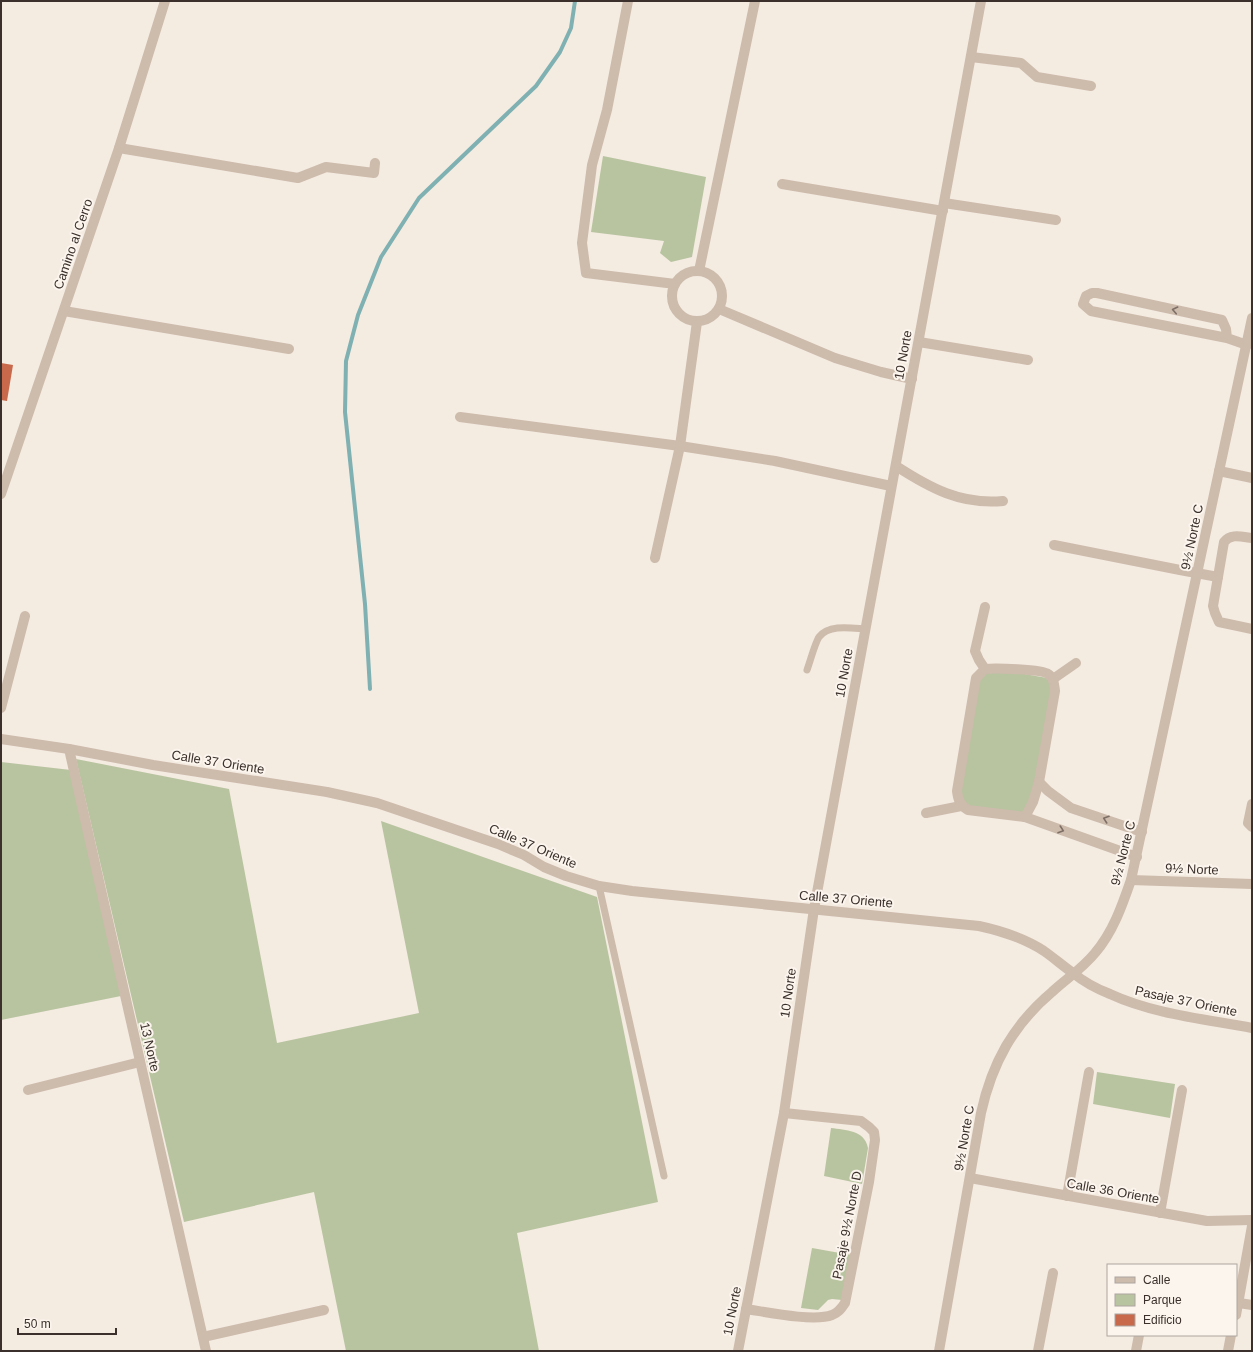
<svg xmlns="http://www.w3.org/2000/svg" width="1253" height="1352" font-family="Helvetica,sans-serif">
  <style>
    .green { fill: #b8c4a0 }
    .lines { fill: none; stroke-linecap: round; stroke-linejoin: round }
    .stream { stroke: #7fb0b2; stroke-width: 4 }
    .building { fill: #c8694b }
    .service { stroke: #cdbbac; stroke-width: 7 }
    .minor { stroke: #cdbbac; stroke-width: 10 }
    .tertiary { stroke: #cdbbac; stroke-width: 10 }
    .oneway { stroke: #7d6f65 }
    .labels { text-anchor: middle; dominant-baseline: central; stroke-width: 4; stroke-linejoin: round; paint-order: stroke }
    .street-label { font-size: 13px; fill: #3b302b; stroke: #fbf5ee }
  </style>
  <rect width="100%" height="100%" fill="#f4ebe1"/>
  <g class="green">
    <polygon points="603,156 706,177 692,257 671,262 660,253 664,241 591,232"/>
    <polygon points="991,668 1053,679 1039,782 1025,817 968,810 958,799 976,678"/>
    <polygon points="76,759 229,789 277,1043 419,1013 381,821 597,897 658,1202 517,1233 539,1351 346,1351 314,1192 184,1222"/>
    <polygon points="1,762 71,770 126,995 1,1020"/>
    <polygon points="1097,1072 1175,1084 1170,1118 1093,1104"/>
    <path d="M831,1128c14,2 34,2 37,20l-6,36 -38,-8z"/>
    <polygon points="812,1248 851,1255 842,1300 832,1299 828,1300 818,1310 801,1308"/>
  </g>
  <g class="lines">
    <polyline class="stream" points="370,689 365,604 345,412 346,361 358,315 381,257 419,198 536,86 560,52 571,28 575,1"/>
  </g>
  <polygon class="building" points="1,363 13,365 7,401 1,400"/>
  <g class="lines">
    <g class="service">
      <path d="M807,670c3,-8 8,-27 12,-33 10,-13 32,-9 46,-8"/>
      <polyline points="599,886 664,1176"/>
    </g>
    <g class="minor">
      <polyline points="628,1 607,110 592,165 582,243 586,273 675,284"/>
      <polyline points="971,57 1021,63 1037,77 1091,86"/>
      <polyline points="119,148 298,178 326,167 374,173 375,163"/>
      <polyline points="782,184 943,211"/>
      <polyline points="944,203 1056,220"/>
      <circle cx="697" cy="296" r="25"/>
      <polyline points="699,271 755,1"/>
      <polyline points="719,309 835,358 881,372 912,379"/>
      <polyline points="64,311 289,349"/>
      <polyline points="1227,338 1226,329 1222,320 1097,293 1092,293 1086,296 1083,304 1091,311 1227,338 1247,345"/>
      <polyline points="919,342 1028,360"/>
      <polyline points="460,417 680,446 775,461 891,486"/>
      <path d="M896,466c34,22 65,39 107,35"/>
      <polyline points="1219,471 1252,478"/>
      <polyline points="1,494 119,148 165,1"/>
      <path d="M1252,538c-10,-1 -21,-5 -28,4l-11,64 2,7 4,9 33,7"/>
      <polyline points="1054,545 1180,570 1218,577"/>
      <polyline points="655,558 680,446 697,322"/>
      <path d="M985,607l-10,44 4,9 6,9 -9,9 -19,113c1,9 3,14 11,19l57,7 112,40"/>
      <path d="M985,669c9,-1 57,0 63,5 6,4 6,10 7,17l-16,91 -6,20 -8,15"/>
      <polyline points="1053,679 1076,663"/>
      <polyline points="1,708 25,616"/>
      <path d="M1,739l68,10 84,16 174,27 50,11 121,41 26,11 20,12 22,9 33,10 33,5 347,35c23,5 45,12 65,25 10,7 19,15 29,22 11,9 24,16 37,21 43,20 95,25 142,34"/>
      <polyline points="69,749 206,1351"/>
      <polyline points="1039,782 1048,791 1071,808 1142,832"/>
      <polyline points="1252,804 1248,823 1252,827"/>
      <polyline points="926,813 961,806"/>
      <polyline points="1131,880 1252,884"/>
      <polyline points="28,1090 140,1062"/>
      <polyline points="970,1178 1207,1221 1252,1220"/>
      <polyline points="1067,1196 1089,1072"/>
      <polyline points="1160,1213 1182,1090"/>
      <polyline points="1239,1303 1252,1305"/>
      <path d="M746,1309c20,3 68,13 86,6 6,-2 9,-6 13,-12l24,-121 6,-42 -1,-8 -5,-5 -8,-6 -77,-8"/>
      <polyline points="1236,1315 1252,1226"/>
      <polyline points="203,1337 324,1310"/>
      <polyline points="738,1351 784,1113 814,909 981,1"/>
      <polyline points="1038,1351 1053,1273"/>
      <polyline points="1136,1351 1139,1335"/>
      <polyline points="1228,1351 1231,1335"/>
    </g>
    <path class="tertiary" d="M939,1351l42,-238c11,-50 32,-88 71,-121 14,-13 31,-24 43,-39 18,-21 27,-47 36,-73l121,-562"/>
  </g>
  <defs><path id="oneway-chevron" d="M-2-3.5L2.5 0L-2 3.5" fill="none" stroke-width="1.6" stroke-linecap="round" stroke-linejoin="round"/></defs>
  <g class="oneway">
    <use href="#oneway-chevron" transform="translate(1175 310) rotate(-168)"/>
    <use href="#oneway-chevron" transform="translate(1106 819) rotate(-161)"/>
    <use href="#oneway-chevron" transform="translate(1061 830) rotate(19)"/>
  </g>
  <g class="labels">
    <g class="street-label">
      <text transform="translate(73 244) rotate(-71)">Camino al Cerro</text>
      <text transform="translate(903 355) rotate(-80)">10 Norte</text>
      <text transform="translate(1192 537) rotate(-78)">9½ Norte C</text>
      <text transform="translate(844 673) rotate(-80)">10 Norte</text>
      <text transform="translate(218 762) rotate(9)">Calle 37 Oriente</text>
      <text transform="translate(533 846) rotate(23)">Calle 37 Oriente</text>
      <text transform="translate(1123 853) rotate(-76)">9½ Norte C</text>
      <text transform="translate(1192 869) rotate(2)">9½ Norte</text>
      <text transform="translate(846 899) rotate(5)">Calle 37 Oriente</text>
      <text transform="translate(788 993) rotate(-82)">10 Norte</text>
      <text transform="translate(1186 1001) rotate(12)">Pasaje 37 Oriente</text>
      <text transform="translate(150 1047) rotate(77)">13 Norte</text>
      <text transform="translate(964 1138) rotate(-80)">9½ Norte C</text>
      <text transform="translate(1113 1191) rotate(10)">Calle 36 Oriente</text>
      <text transform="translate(847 1225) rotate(-79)">Pasaje 9½ Norte D</text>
      <text transform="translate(732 1311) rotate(-79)">10 Norte</text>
    </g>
  </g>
  <rect width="1253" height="1352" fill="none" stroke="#3b302b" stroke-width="4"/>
  <rect x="1107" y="1264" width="130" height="72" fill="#fbf5ee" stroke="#aea6a0"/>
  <rect x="1115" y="1277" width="20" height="6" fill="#cdbbac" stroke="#aea6a0"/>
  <text x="1143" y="1284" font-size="12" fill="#3b302b">Calle</text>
  <rect x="1115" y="1294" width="20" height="12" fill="#b8c4a0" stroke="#aea6a0"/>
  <text x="1143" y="1304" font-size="12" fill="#3b302b">Parque</text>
  <rect x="1115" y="1314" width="20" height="12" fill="#c8694b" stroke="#aea6a0"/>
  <text x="1143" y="1324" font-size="12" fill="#3b302b">Edificio</text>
  <path d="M18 1328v6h98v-6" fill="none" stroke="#3b302b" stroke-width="2"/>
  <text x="24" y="1328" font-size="12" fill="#3b302b" stroke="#fbf5ee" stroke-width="3" paint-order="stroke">50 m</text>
</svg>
